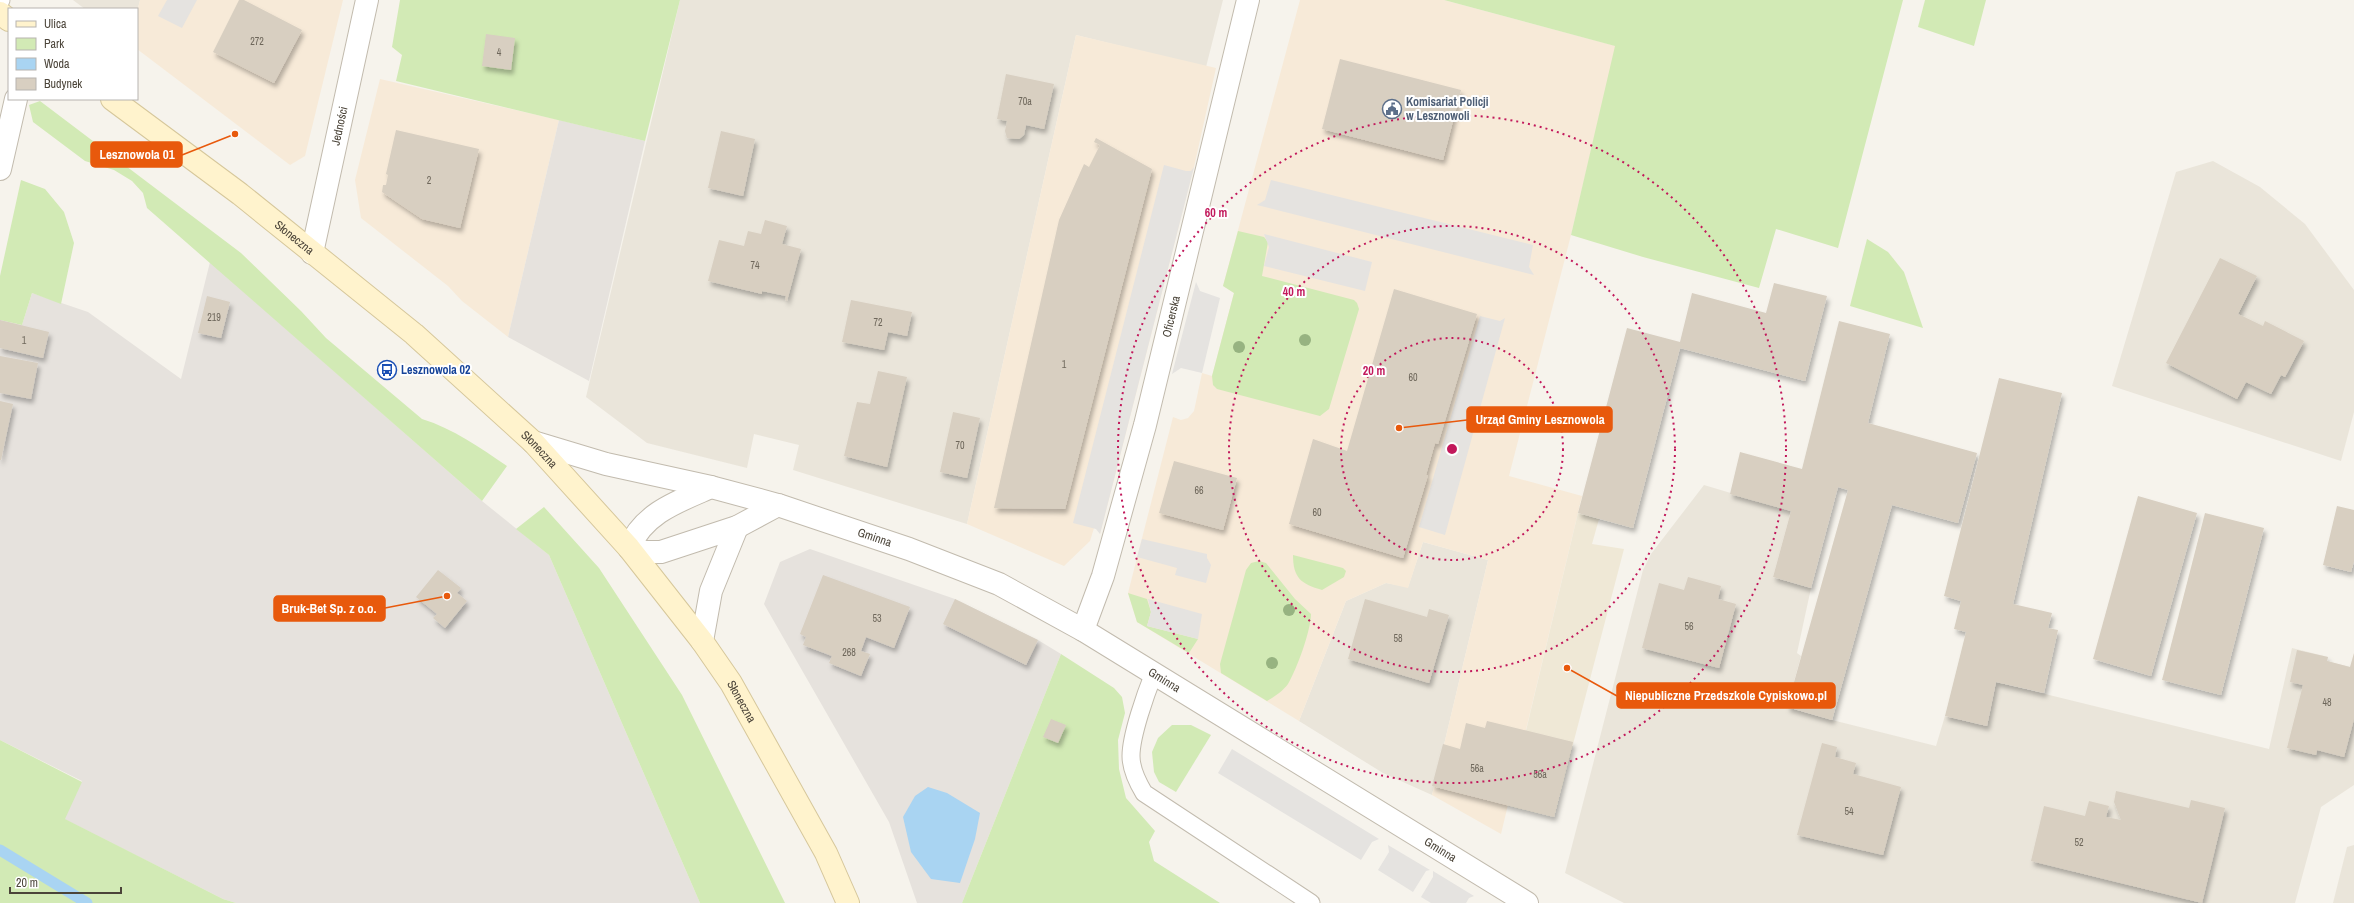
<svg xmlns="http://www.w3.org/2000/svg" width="2354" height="903" font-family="'Archivo Narrow',sans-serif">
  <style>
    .residential { fill: #eae5da }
    .commercial { fill: #f7ead8 }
    .industrial { fill: #e6e2dd }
    .education { fill: #efe8d6 }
    .green { fill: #d2eab5 }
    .parking { fill: #e5e3e0 }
    .water { fill: #a9d4f2 }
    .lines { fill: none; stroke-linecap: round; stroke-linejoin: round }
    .stream { stroke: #a9d4f2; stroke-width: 11 }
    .building { fill: #d8cfc1; filter: url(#shadow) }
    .service-casing { stroke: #c2bbae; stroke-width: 19 }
    .minor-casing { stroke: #c2bbae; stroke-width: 24 }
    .tertiary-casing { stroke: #c2bbae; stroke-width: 24 }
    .secondary-casing { stroke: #d6c79b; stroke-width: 24 }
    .service { stroke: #fff; stroke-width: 17 }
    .minor { stroke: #fff; stroke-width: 22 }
    .tertiary { stroke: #fff; stroke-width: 22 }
    .secondary { stroke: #fff3cd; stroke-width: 22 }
    .tree { fill: #97b381 }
    .ring { fill: none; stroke: #c2185b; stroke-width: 2; stroke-dasharray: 2 4 }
    .labels { text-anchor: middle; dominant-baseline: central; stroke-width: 4; stroke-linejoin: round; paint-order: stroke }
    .number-label { font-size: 10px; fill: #6e675b }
    .service-label { font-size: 12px; font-weight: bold; fill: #4e5e75; stroke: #fff; text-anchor: start }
    .street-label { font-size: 12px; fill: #4b4439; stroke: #fff }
    .transit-label { font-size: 12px; font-weight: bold; fill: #164399; stroke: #fff; text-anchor: start }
    .centre { fill: #c2185b; stroke: #fff; stroke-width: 2 }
    .ring-label { font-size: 12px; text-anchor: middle; font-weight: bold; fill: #c2185b; stroke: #fff; stroke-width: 4; stroke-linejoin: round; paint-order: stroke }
    .leader { fill: none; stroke: #e8590c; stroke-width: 1.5 }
    .callout-dot { fill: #e8590c; stroke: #fff; stroke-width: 1.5 }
    .callout { fill: #e8590c; stroke: #e8590c; stroke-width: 1.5 }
    .callout-label { font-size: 13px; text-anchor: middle; font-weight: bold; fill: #fff }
  </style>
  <defs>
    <filter id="shadow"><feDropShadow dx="2.5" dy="4.5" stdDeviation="2" flood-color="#0004"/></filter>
  </defs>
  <rect width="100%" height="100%" fill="#f6f3ec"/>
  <g class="residential">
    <polygon points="73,0 140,0 137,12 137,9 85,9"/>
    <polygon points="680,0 1223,0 1206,67 1076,35 967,524 793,470 799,445 754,434 747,468 647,443 586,397"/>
    <polygon points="2213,161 2260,187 2305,224 2354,290 2354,412 2341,461 2112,386 2176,172"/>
    <polygon points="1704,485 1791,511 1773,577 1811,588 1797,653 1801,656 1787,707 1832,720 1936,746 1945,716 1987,726 1996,682 2269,749 2292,648 2328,657 2327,661 2354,668 2354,785 2321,807 2295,903 1624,903 1565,873 1643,570 1651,554"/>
    <polygon points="1423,542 1488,560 1432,795 1383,773 1299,721 1346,601 1386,583 1408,587"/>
    <polygon points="2354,845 2354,903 2333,903 2347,847"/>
  </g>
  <g class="commercial">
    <polygon points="140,0 343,0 305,156 290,165 137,49 137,12"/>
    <polygon points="1300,0 1444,0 1616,46 1571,235 1509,476 1582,496 1501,834 1432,795 1488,560 1423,542 1408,588 1386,583 1346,601 1299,721 1137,622 1128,593 1173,417 1181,420 1188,418 1194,411 1202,373 1212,376 1234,293 1223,286"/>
    <polygon points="1076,35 1216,68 1194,167 1100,534 1099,530 1094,528 1090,541 1064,566 967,524"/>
    <polygon points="380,79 559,120 508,337 462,301 448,286 361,218 355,180"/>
  </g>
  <g class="industrial">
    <polygon points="559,120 645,141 589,381 508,337"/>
    <polygon points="210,262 482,501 549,555 700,903 236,903 223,899 64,819 82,781 0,740 0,320 22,325 32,293 88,312 181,379"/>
    <polygon points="810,549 955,599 1038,640 1061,654 962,903 917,903 889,822 764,604 780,562"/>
  </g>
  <polygon class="education" points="1578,513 1599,519 1592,544 1624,549 1554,817 1508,806"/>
  <g class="green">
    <polygon points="400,0 680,0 645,141 396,81 402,55 392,47"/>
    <polygon points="1444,0 1903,0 1838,248 1776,229 1759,288 1643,257 1571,235 1615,46"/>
    <polygon points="1925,0 1986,0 1974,46 1918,27"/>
    <path d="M40,101l201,152 60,58 25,27 96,81c32,10 57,28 85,47l-25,35 -335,-293 -4,-15 -11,-12 -18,-11 -29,-9 -52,-39 -4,-17z"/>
    <polygon points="21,180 45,189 64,212 74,243 61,304 32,293 22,325 0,320 0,276"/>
    <polygon points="1238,231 1264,237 1268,242 1262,276 1354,300 1357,303 1359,309 1329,409 1320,416 1217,389 1213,385 1212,376 1234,293 1223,286"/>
    <polygon points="1867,239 1888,252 1904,272 1923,328 1850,306"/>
    <polygon points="544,507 599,568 682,695 785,903 700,903 549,555 516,529"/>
    <path d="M1293,555l50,13 3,3 -2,6 -22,13c-21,-6 -29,-12 -29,-35z"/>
    <path d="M1259,561l7,2 29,36 16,15c0,16 -14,55 -23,70 -5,7 -14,13 -21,17l-46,-28 -1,-9 26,-94 5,-7z"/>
    <polygon points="1128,593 1147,599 1151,612 1147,626 1198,639 1189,653 1137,622"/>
    <polygon points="1061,654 1114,688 1122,697 1125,713 1118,740 1119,769 1126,798 1155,831 1149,842 1154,861 1220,903 962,903"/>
    <polygon points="1172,725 1191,725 1211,735 1176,792 1159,782 1154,772 1152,752 1158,738"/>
    <polygon points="0,740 82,782 65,819 223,899 236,903 0,903"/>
  </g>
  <g class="parking">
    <polygon points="167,0 197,0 182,28 158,16"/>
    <polygon points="1164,165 1186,171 1191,171 1194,167 1100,534 1096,529 1073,523"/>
    <polygon points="1271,180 1533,245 1529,267 1534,275 1257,205 1265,200"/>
    <polygon points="1264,234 1372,262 1365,291 1264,266 1269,247"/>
    <polygon points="1196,282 1200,291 1220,298 1202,373 1181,368 1172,374"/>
    <polygon points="1480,316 1500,321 1505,318 1445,535 1419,527"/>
    <polygon points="1142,539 1207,554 1207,558 1211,565 1206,583 1175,575 1177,568 1137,557"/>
    <polygon points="1148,599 1202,614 1198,639 1147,626 1151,612"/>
    <polygon points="1232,749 1379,839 1372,842 1361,860 1218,773"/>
    <polygon points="1388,845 1430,870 1426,871 1413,892 1378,870 1389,852"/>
    <polygon points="1433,871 1474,896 1469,898 1466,903 1431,903 1421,897 1433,877"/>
  </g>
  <polygon class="water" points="928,787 947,793 980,813 975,839 960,883 931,879 911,852 903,817 915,796"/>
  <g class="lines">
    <polyline class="stream" points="0,850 87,903"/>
  </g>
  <g class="building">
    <polygon points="239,0 244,0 302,30 274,83 213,52"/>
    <polygon points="486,34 515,38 511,70 482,66"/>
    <polygon points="1340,59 1461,90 1443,160 1322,129"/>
    <polygon points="1006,74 1054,84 1044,129 1026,125 1024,135 1019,139 1007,138 1005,131 1007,121 997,119"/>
    <polygon points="396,130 479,149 460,228 422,219 382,192 383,185 386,185 388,175 386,174"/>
    <polygon points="721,131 755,139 743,196 708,188"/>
    <polygon points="1096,138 1152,169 1065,509 994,508 1059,220 1084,164 1089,167 1100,145 1094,142"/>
    <polygon points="765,220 787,226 782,244 801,249 787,301 785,300 786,296 762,291 762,294 708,281 719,240 744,246 748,231 761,234"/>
    <polygon points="2220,258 2257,276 2238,314 2263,326 2265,321 2304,341 2285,377 2281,375 2271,394 2246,382 2237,399 2166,363"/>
    <polygon points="1774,283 1827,296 1805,381 1680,348 1633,528 1578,513 1627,328 1680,342 1692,293 1766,313"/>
    <polygon points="1394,289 1477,314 1438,444 1435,443 1426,475 1428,475 1403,558 1289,524 1313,439 1347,451"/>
    <polygon points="207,296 230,302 221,338 198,333"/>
    <polygon points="851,300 912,312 907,336 888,332 884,350 842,342"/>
    <polygon points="0,320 49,332 43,358 0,348"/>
    <polygon points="1839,321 1890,334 1868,423 1977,453 1958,523 1892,505 1832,720 1787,707 1848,490 1838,487 1811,588 1773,577 1791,511 1730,494 1740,452 1802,469"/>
    <polygon points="0,356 38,363 31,399 0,393"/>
    <polygon points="878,371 907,377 887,467 844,456 857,402 870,404"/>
    <polygon points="1999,378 2062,393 2013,604 2052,613 2048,628 2058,630 2044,693 1996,682 1987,726 1945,716 1966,632 1954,629 1961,601 1944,596"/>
    <polygon points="0,401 13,404 1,460 0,460"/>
    <polygon points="953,412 980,418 967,478 940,472"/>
    <polygon points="1174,461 1237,478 1223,530 1159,513"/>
    <polygon points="2138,496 2197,513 2151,676 2093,659"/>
    <polygon points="2337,506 2354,510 2354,561 2351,572 2323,565"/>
    <polygon points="2205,513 2264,528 2221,695 2162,680"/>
    <polygon points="438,570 461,588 457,593 467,601 445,628 433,618 437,614 416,597"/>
    <polygon points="823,575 910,607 894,648 866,637 861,651 870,654 861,676 829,663 832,656 803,645 806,637 800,634"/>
    <polygon points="1688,577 1721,586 1718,599 1736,604 1719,668 1642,648 1659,583 1684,590"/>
    <polygon points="955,599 1038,640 1026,665 943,624"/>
    <polygon points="1365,599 1427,617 1429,609 1449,615 1429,683 1348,659"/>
    <polygon points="2297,650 2328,657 2327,661 2350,667 2354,653 2354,719 2344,757 2317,750 2316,755 2287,748 2303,685 2290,682"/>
    <polygon points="1051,719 1066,725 1058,743 1043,737"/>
    <polygon points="1487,721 1573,742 1554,817 1432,786 1443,744 1460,749 1466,723 1485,728"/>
    <polygon points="1822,743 1837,747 1835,757 1856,763 1853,774 1901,787 1883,855 1797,835"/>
    <polygon points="2116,791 2189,808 2191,800 2225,808 2202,903 2031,861 2044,806 2085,816 2089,801 2109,806 2106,817 2121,820 2114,802"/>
  </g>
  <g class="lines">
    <g class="service-casing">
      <g id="service">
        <polyline points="0,2 1,0"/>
        <path d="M1154,673c-8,20 -23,62 -23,83 0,13 7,27 13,37l167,110"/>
      </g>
    </g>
    <g class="minor-casing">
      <g id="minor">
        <polyline points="0,169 16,99"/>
        <path id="s1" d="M533,442l73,22 105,23 67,18 131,44 90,35 84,46 444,273"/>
        <path d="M711,487c-32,14 -68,26 -82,61l16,4h16l76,-25 41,-22"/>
        <path id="s2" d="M1083,630l20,-54 42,-151 103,-425"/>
        <polyline points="702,641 711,591 737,527"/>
      </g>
    </g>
    <g class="tertiary-casing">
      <g id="tertiary">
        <path id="s3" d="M312,253l55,-253"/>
      </g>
    </g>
    <g class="secondary-casing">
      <g id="secondary">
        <polyline points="0,13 9,20"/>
        <path id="s4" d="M112,99l128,95 174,140 119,108 96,106 73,93 29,42 95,170 22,50"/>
      </g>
    </g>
    <use href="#service" class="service"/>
    <use href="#minor" class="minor"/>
    <use href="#tertiary" class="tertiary"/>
    <use href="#secondary" class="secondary"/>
  </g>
  <g class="tree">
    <circle cx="1305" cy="340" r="6"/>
    <circle cx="1239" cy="347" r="6"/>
    <circle cx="1289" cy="610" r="6"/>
    <circle cx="1272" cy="663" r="6"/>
  </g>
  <g class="ring">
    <circle cx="1452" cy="449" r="111"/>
    <circle cx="1452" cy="449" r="223"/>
    <circle cx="1452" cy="449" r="334"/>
  </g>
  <defs>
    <g id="civic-ring" transform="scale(1)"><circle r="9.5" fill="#fff" stroke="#5c6f8a" stroke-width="1.5"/><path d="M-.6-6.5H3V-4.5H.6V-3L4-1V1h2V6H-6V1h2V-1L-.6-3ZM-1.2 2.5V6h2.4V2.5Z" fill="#5c6f8a"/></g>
    <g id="bus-ring" transform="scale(1)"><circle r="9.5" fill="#fff" stroke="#1a4fb4" stroke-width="1.5"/><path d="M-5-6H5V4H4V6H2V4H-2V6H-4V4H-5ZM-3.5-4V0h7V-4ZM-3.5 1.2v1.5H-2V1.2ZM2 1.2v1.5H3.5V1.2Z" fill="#1a4fb4"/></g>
  </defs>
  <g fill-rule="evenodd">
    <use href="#civic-ring" x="1392" y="109"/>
    <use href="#bus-ring" x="387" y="370"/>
  </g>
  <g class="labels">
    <g class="number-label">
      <text x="257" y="41">272</text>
      <text x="499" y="52">4</text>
      <text x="1025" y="101">70a</text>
      <text x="429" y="180">2</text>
      <text x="755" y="265">74</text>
      <text x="214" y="317">219</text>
      <text x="878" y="322">72</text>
      <text x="24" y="340">1</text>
      <text x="1064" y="364">1</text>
      <text x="1413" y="377">60</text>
      <text x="960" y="445">70</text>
      <text x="1199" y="490">66</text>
      <text x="1317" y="512">60</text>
      <text x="877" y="618">53</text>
      <text x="1689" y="626">56</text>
      <text x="1398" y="638">58</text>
      <text x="849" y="652">268</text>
      <text x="2327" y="702">48</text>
      <text x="1477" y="768">56a</text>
      <text x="1540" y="774">56a</text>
      <text x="1849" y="811">54</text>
      <text x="2079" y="842">52</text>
    </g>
    <g class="service-label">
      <text x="1406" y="102">Komisariat Policji<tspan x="1406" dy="14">w Lesznowoli</tspan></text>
    </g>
    <g class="street-label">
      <text stroke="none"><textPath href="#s3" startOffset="130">Jedności</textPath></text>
      <text stroke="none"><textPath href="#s4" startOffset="229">Słoneczna</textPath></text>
      <text stroke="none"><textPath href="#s2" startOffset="326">Oficerska</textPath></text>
      <text stroke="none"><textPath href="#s4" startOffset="553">Słoneczna</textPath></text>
      <text stroke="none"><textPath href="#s1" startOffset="355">Gminna</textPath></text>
      <text stroke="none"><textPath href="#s1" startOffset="679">Gminna</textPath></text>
      <text stroke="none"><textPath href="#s4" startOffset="877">Słoneczna</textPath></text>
      <text stroke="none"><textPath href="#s1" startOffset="1003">Gminna</textPath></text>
    </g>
    <g class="transit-label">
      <text x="401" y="370">Lesznowola 02</text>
    </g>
  </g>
  <circle cx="1452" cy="449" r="6" class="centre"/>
  <g class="ring-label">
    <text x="1216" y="217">60 m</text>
    <text x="1294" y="296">40 m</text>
    <text x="1374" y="375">20 m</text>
  </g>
  <path class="leader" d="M235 134L182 155M1399 428L1467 420M447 596L385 608M1567 668L1617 696"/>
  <g class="callout-dot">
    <circle cx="235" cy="134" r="4"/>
    <circle cx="1399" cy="428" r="4"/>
    <circle cx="447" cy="596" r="4"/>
    <circle cx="1567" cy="668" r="4"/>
  </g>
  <g class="callout">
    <rect x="91" y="142" width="91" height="25" rx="4"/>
    <rect x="1467" y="407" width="145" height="25" rx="4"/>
    <rect x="274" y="596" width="111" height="25" rx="4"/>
    <rect x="1617" y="683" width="218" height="25" rx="4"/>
  </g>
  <g class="callout-label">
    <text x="137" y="159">Lesznowola 01</text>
    <text x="1540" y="424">Urząd Gminy Lesznowola</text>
    <text x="329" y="613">Bruk-Bet Sp. z o.o.</text>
    <text x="1726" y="700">Niepubliczne Przedszkole Cypiskowo.pl</text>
  </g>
  <rect x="8" y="8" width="130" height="92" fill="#ffffff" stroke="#b7b4b0"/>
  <rect x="16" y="21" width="20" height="6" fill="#fff3cd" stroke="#b7b4b0"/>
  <text x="44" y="28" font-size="12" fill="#4b4439">Ulica</text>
  <rect x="16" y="38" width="20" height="12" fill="#d2eab5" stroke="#b7b4b0"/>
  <text x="44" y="48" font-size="12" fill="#4b4439">Park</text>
  <rect x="16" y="58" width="20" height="12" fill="#a9d4f2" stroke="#b7b4b0"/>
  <text x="44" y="68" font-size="12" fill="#4b4439">Woda</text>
  <rect x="16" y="78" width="20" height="12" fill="#d8cfc1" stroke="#b7b4b0"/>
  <text x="44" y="88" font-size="12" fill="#4b4439">Budynek</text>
  <path d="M10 887v6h111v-6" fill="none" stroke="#4b4439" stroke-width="2"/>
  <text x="16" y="887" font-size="12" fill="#4b4439" stroke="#ffffff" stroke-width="3" paint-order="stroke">20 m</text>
</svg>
